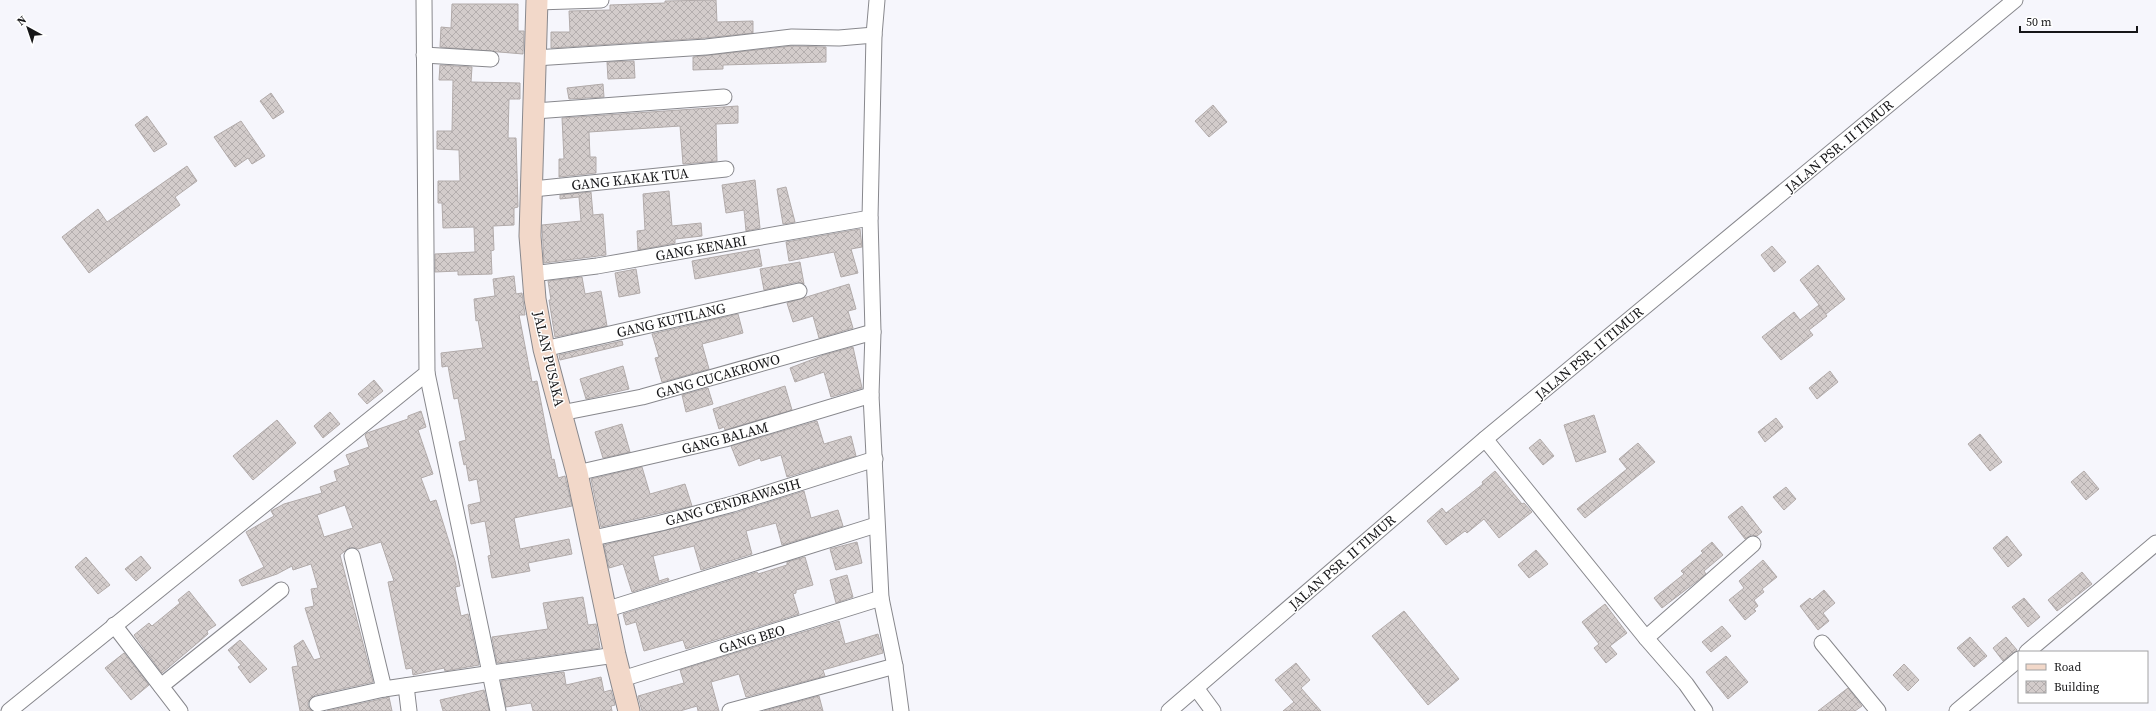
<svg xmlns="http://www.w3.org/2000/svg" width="2156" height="711" font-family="'Source Serif 4',serif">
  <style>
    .building { fill: url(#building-cross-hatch); stroke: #b2abaa; fill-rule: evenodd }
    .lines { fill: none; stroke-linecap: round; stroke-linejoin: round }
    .street-casing { stroke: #88888d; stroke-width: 17 }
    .secondary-casing { stroke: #88888d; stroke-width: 23 }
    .street { stroke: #fff; stroke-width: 15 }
    .secondary { stroke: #f2d8c9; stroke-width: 21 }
    .labels { text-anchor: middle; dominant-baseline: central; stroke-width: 3; stroke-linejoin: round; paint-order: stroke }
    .street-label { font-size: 14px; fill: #161618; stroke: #fff }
  </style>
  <defs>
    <pattern id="building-cross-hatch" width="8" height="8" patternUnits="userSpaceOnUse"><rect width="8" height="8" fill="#d3cccb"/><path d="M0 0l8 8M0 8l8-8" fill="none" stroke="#b4aeae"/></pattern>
  </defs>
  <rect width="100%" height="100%" fill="#f6f6fc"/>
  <g class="building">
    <polygon points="716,0 717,22 753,21 753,33 705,38 551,48 551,32 570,32 569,11 610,10 610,5 665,3 665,1"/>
    <polygon points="452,4 518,4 518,31 524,31 523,54 440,47 441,27 451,28"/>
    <polygon points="792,46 826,47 826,62 723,65 723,69 693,70 693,57"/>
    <polygon points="634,61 635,78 608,79 607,62"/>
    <polygon points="440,65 472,67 471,82 520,83 520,99 509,99 508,138 516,138 518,207 514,208 514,225 493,226 494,250 491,251 492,274 458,275 458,271 435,272 435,254 475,252 474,227 443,228 442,203 438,203 438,181 460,181 459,150 437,149 437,131 452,131 453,80 439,80"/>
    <polygon points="603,84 604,97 569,99 567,88"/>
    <polygon points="271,93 284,112 273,119 260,101"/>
    <polygon points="1213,105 1227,122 1209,137 1195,121"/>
    <polygon points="738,106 738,123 716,124 717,161 683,164 680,126 589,132 590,157 596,157 596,173 559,177 559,159 564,159 562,118"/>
    <polygon points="147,116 167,144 154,152 135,125"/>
    <polygon points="241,121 265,156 252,164 248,158 235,167 214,137"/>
    <polygon points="187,166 197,181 175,197 180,205 89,273 62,237 98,209 107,222"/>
    <polygon points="755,180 760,228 746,231 744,210 726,213 722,185"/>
    <polygon points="786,187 795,222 783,224 777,189"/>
    <polygon points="669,191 672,226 701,223 702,236 675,239 675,243 638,250 637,231 645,230 643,194"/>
    <polygon points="591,192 593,215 603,214 606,255 544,263 542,225 581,221 579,197 560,199 560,195"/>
    <polygon points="860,229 862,247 851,249 858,273 841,277 834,252 789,261 786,242"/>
    <polygon points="1772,246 1786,262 1774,272 1761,255"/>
    <polygon points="759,249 762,266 695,279 692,261"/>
    <polygon points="800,262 804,284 797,282 764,290 760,269"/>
    <polygon points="1818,265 1845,299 1826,314 1800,280"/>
    <polygon points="636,269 640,293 619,297 615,273"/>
    <polygon points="514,276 516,294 522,293 525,315 519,315 532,382 537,381 552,460 554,459 558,478 565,476 572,506 514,518 520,549 569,539 572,554 528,563 530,571 492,578 488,556 491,555 485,521 471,524 468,505 481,502 477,479 469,481 466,464 464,465 459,442 466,440 458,398 454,399 448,366 442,367 441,353 483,348 478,320 476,321 474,299 495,296 493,279"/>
    <polygon points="582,277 585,294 601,291 607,326 555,337 549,300 551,300 548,281"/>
    <polygon points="849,284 856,309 848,311 853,328 819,338 813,316 793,322 787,303"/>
    <polygon points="1819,305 1827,316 1809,330 1813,335 1781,360 1762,337 1794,312 1800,320"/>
    <polygon points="738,314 743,333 702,344 709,369 662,382 655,358 659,357 652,334"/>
    <polygon points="622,341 623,345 560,360 559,355"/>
    <polygon points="853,347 862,388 831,397 824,372 795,382 790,368 824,355"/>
    <polygon points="623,366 629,389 586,399 580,379"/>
    <polygon points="1830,371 1838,382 1817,399 1809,388"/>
    <polygon points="374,380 383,391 367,404 358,394"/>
    <polygon points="785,386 792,410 725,430 724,427 719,429 713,409"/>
    <polygon points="708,388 713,404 686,412 682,395"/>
    <path d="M421,411l5,16 -8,3 15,44 -12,4 9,24 6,-2 19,61 5,25 -5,1 6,29 7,-2 11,51 -34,6 -1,-3 -31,7 -1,-7 -6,1 -18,-87 6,-1 -13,-39 -23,7 -8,-2 -10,8 33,127 -58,13 -7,7v4l4,5h-12l-8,-44 6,-1 -4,-20 9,-6 11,20 7,-2 -16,-50 9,-2 -3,-17 7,-1 -7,-24 -18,6 -1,-4 -15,8 -35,12 -3,-6 25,-13 -18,-35 28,-16 -3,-5 13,-7 38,-11 -2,-6 17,-6 -3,-10 16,-6 -4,-10 23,-8 -4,-12 2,-2 41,-14v-3zM345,505l8,23 -29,9 -7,-22z"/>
    <polygon points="330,412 340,424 323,438 314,426"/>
    <polygon points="1594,415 1606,452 1576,462 1564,425"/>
    <polygon points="1776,418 1783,427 1765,442 1758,432"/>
    <polygon points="277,420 296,443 253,480 233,456"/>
    <polygon points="817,421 824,444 851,436 856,456 787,477 781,455 761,461 760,458 739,466 731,446"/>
    <polygon points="622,424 630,452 603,458 595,432"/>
    <polygon points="1980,434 2002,462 1990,471 1968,444"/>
    <polygon points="1540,439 1554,456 1543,465 1529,448"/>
    <polygon points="1638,443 1655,462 1585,518 1577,509 1627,469 1619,459"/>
    <polygon points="642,467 650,494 685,484 692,506 601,527 591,479"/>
    <polygon points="1495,471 1522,504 1524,503 1532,512 1499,538 1484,519 1467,533 1465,531 1446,545 1427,521 1442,508 1446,513 1483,484 1482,482"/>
    <polygon points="2084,471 2099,489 2086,500 2071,482"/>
    <polygon points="1786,487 1796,499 1784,510 1773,497"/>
    <polygon points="804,491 811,518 838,510 843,526 782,545 776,523 746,531 752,554 701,570 694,546 653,556 659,581 668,578 669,580 632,592 623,564 609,568 604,545 735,513"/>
    <polygon points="1742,506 1762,532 1757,536 1751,535 1745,539 1728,517"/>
    <polygon points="2007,536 2022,555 2008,567 1993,548"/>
    <polygon points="857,542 862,563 836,570 830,549"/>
    <polygon points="1712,542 1723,555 1704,571 1706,574 1692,585 1662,608 1654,598 1684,574 1681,571 1703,553 1701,551"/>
    <polygon points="1536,550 1548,564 1529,578 1518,565"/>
    <polygon points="141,556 151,568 136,581 125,569"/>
    <polygon points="86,557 110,585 98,594 75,567"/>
    <polygon points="805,557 813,585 796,590 796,593 793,594 799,614 686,649 683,640 644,651 636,622 626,625 623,614 757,572 758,574 787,565 787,562"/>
    <polygon points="1763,560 1777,577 1762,589 1764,592 1754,600 1758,606 1754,609 1756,611 1745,620 1729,600 1744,588 1739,581"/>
    <polygon points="2082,572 2092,584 2057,611 2048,600"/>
    <polygon points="847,575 853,597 836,603 830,580"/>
    <polygon points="1824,590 1835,603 1823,613 1829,621 1818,630 1800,606 1810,598 1812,600"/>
    <polygon points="189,591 216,625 207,631 208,634 162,673 134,635 149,623 152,626 180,603 178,600"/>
    <polygon points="583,597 588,625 596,624 600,648 497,663 492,637 548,629 543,603"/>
    <polygon points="2024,598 2040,617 2028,627 2012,607"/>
    <polygon points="1605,604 1627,633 1610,646 1617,654 1606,663 1594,648 1599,644 1582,622"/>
    <polygon points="1404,611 1459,679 1428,705 1372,636"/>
    <polygon points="839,621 845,644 878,634 883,653 823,670 825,676 746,697 739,674 711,682 719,711 698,711 697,706 680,711 642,711 638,696 684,683 680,670"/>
    <polygon points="1722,626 1731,636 1711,652 1702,642"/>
    <polygon points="1970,637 1987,656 1974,667 1957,648"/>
    <polygon points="2006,637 2017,650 2003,661 1993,648"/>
    <polygon points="240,640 267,669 250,683 238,667 241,665 228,650"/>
    <polygon points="124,653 149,685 131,700 105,668"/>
    <polygon points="1726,656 1748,682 1728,699 1706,672"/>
    <polygon points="1296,663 1310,680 1301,688 1321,711 1283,711 1294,702 1275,680"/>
    <polygon points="1904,664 1919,680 1908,691 1893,675"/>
    <polygon points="564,672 566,685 601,677 604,692 611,690 615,705 611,706 612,711 533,711 531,703 506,707 501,681"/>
    <polygon points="1848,688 1862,706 1855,711 1818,711"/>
    <polygon points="484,690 489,711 443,711 440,700"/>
    <polygon points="819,696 823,711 764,711"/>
    <polygon points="389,697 392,711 327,711 386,698"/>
  </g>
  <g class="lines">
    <g class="street-casing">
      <g id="street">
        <polyline points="877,0 874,35 870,218 873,332 871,395 881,598 895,666 901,711"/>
        <polyline points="537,2 601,0"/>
        <polyline points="424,55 491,59"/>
        <polyline points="535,58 706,47 792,37 839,38 874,35"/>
        <polyline points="535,111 724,97"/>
        <polyline points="533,189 726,169"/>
        <polyline points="532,274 597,266 870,218"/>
        <polyline points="544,349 799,291"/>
        <polyline points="427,373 498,711"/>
        <polyline points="561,413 642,397 873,332"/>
        <polyline points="1485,439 1646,638 1686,684 1705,711"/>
        <polyline points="577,473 725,439 871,395"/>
        <polyline points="589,539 661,523 733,504 875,459"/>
        <polyline points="352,556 384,689"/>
        <polyline points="605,610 876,525"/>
        <polyline points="114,625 180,711"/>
        <polyline points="1646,638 1753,544"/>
        <polyline points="1822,643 1878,711"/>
        <polyline points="2027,652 2156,543"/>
        <polyline points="622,679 881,598"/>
        <polyline points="161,686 281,590"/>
        <polyline points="406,686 409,711"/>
        <polyline points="1196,688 1213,711"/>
        <polyline points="317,704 384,689 615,655"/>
        <polyline points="9,711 427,373 424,0"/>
        <polyline points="730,711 895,666"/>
        <polyline points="1169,711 1485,439 2015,0"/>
        <polyline points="1957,711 2019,659"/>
      </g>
    </g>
    <g class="secondary-casing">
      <polyline id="secondary" points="537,0 530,236 535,299 544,349 577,473 615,655 629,711"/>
    </g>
    <use href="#street" class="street"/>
    <use href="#secondary" class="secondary"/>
  </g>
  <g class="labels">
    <g class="street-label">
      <text transform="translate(1839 146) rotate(-40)">JALAN PSR. II TIMUR</text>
      <text transform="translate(630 179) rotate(-6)">GANG KAKAK TUA</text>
      <text transform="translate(701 248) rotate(-10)">GANG KENARI</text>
      <text transform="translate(671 320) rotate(-13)">GANG KUTILANG</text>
      <text transform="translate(1589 353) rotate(-40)">JALAN PSR. II TIMUR</text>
      <text transform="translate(549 359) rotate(77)">JALAN PUSAKA</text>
      <text transform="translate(718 376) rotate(-16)">GANG CUCAKROWO</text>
      <text transform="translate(725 438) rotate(-15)">GANG BALAM</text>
      <text transform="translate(733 502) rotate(-16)">GANG CENDRAWASIH</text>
      <text transform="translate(1342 562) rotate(-41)">JALAN PSR. II TIMUR</text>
      <text transform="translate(752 639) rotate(-17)">GANG BEO</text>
    </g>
  </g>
  <rect x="2018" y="651" width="130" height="52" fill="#ffffff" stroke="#a2a2a3"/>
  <rect x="2026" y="664" width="20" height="6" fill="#f2d8c9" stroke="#a2a2a3"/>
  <text x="2054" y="671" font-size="12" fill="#161618">Road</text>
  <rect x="2026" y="681" width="20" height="12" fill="url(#building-cross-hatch)" stroke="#a2a2a3"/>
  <text x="2054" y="691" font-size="12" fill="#161618">Building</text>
  <g transform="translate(28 28) rotate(320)" stroke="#ffffff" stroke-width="3" paint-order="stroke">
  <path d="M0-3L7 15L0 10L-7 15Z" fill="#161618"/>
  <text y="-6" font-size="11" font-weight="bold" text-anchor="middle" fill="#161618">N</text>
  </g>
  <path d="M2020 26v6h117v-6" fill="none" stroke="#161618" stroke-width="2"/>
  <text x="2026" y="26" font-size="12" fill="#161618" stroke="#ffffff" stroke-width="3" paint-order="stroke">50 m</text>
</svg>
